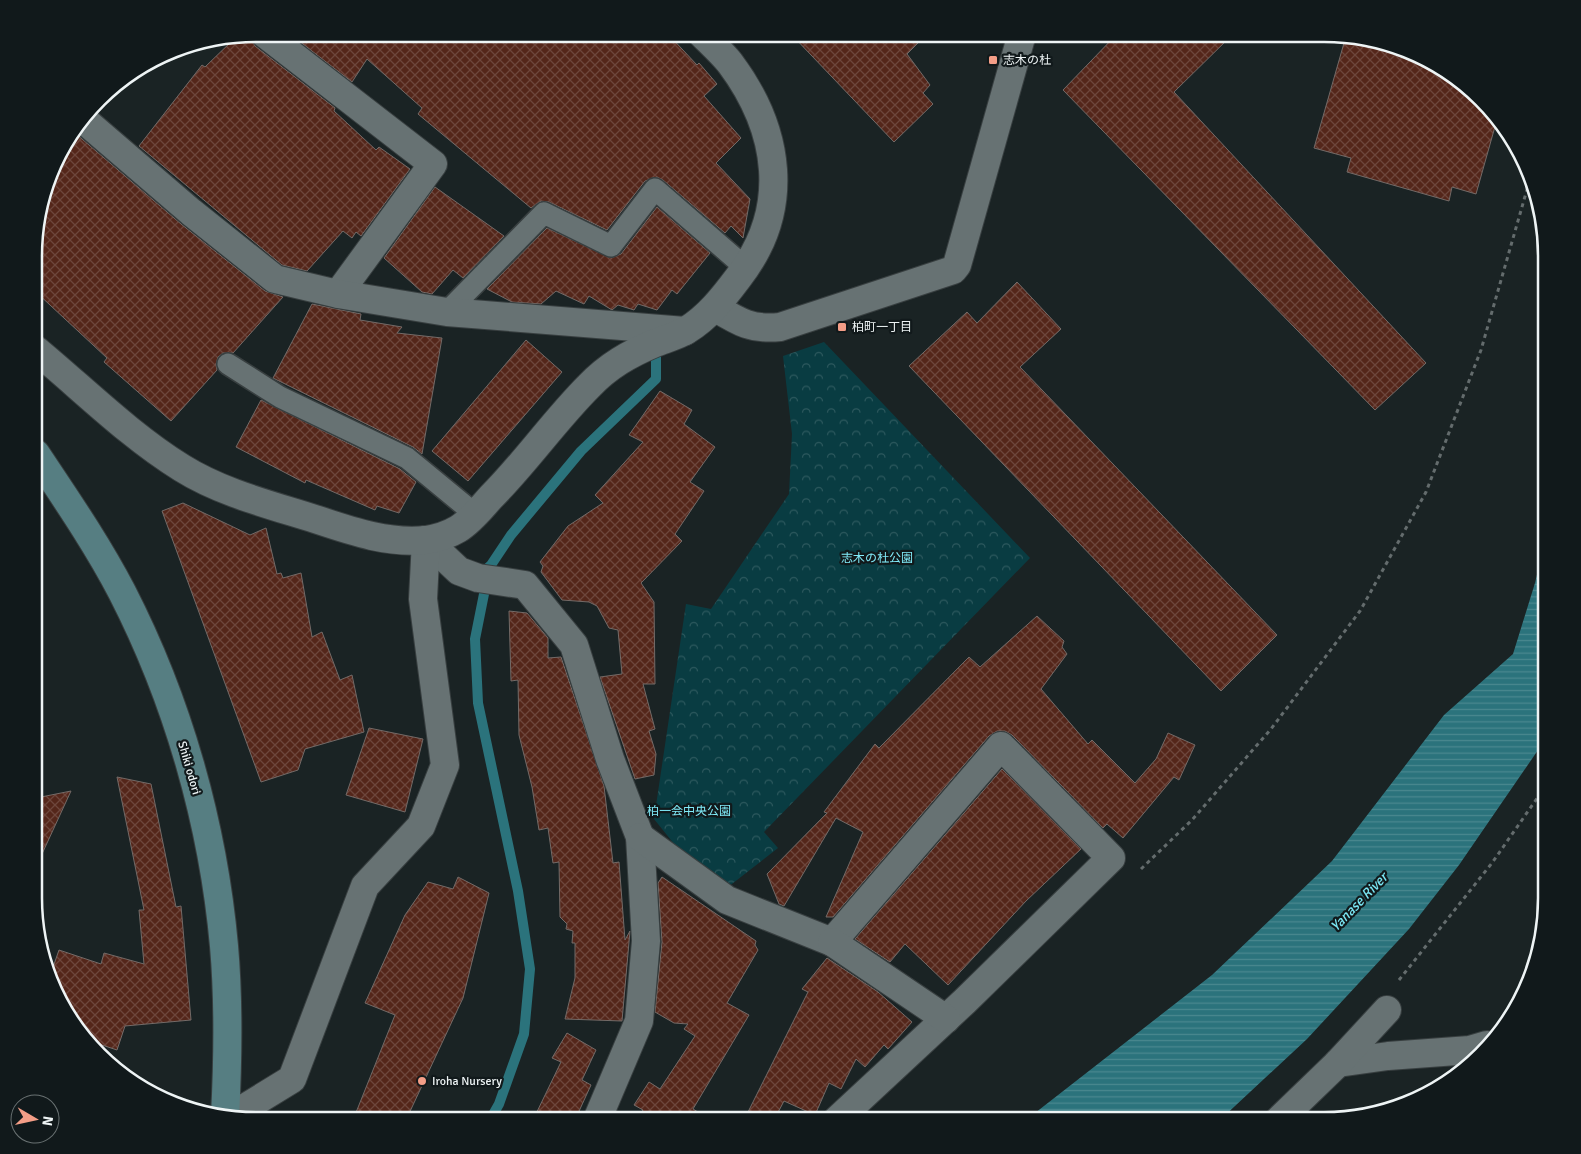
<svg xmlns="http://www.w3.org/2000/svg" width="1581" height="1154" font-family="Signika,'Noto Sans JP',sans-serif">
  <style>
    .park { fill: url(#park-crowns) }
    .water { fill: url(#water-rules) }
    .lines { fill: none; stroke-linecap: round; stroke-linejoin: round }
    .stream { stroke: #2b737c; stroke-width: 10 }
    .building { fill: url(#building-cross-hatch); stroke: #736a67 }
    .service-casing { stroke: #383f40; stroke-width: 24 }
    .minor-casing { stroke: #383f40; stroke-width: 30 }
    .tertiary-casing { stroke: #383f40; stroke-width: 30 }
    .secondary-casing { stroke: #383f40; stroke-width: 30 }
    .path { stroke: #646c6d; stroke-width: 3; stroke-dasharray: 4 4; stroke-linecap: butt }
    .service { stroke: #677273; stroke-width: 21 }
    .minor { stroke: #677273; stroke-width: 28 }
    .tertiary { stroke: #677273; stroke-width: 28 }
    .secondary { stroke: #567e82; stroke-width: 28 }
    .poi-dot { fill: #f49e87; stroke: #11191b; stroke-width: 2 }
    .labels { text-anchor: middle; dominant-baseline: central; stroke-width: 4.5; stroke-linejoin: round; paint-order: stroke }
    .poi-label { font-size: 12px; fill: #eef4f5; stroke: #11191b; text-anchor: start }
    .park-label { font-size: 12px; fill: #80ebf9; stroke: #11191b }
    .street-label { font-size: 12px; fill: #eef4f5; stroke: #11191b }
    .water-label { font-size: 14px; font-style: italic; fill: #7ae6f3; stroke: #11191b }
    .rim { fill: none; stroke: #eef4f5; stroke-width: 2.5 }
  </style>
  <defs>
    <pattern id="park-crowns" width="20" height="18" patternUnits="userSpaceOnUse" patternTransform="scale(1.25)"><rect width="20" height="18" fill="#093c42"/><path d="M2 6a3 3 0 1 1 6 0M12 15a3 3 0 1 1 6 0" fill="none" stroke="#2d595e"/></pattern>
    <pattern id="water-rules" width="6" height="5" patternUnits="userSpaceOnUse" patternTransform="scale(1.25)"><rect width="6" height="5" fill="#2b737c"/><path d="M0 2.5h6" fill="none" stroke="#4a888f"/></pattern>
    <pattern id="building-cross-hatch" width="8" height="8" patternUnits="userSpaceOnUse" patternTransform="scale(1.25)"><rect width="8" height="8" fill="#54261a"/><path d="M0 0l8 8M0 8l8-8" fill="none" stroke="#6d463c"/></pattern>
  </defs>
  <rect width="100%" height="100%" fill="#1a2324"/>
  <polygon class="park" points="824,342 1030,558 764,832 778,848 728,887 687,860 654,819 686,604 711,609 789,494 792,434 783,356"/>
  <g class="water">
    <polygon points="1535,200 1547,242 1547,294 1547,293"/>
    <polygon points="1547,532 1547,737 1459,865 1409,929 1307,1039 1220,1120 1026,1120 1212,975 1332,861 1444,715 1513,654 1535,583"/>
  </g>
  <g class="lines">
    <g class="stream">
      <polyline points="480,575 491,565 511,535 581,451 656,379 656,346"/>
      <polyline points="484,594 475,639 478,703 518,891 530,969 524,1034 499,1104 490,1120"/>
    </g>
  </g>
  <g class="building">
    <polygon points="290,34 668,34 697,65 699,63 717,84 704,96 741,138 716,163 750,199 743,238 731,226 725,233 663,180 657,177 645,181 607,230 549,202 541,201 531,208 418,114 422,108 367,59 352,82"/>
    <polygon points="791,34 927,34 907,54 930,85 923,93 933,104 894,142"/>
    <polygon points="1117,34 1233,34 1174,92 1426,363 1375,410 1063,90"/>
    <polygon points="250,35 255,46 335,108 334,111 376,150 379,147 410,169 361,236 356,232 352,238 343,231 307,271 282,265 139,146 202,65 205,67 235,38"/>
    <polygon points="1346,36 1396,46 1460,80 1496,123 1476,194 1452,187 1449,201 1347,172 1351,158 1314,148"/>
    <polygon points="75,133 181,224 265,291 283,297 233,353 223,353 218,357 216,364 217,370 171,421 104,362 107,358 36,292 36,228 55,164 60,158 58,156"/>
    <polygon points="435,187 504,236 463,278 453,270 432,294 422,292 384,258"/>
    <polygon points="657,207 710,253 677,294 672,290 657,310 638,304 634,310 618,305 612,310 589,296 584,304 556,291 541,304 512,302 487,289 547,228 611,258 621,254"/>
    <polygon points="1017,282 1061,329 1020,367 1277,635 1221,691 909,366 967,312 977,323"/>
    <polygon points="312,304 361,314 360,320 402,327 397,333 442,338 422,454 413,447 273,378"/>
    <polygon points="526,340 562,372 468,481 432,451"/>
    <polygon points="660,391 692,410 684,424 715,447 690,482 704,491 675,534 682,541 641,583 654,602 655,684 643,684 655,729 649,731 656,754 654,775 635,779 600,677 622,674 618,630 609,628 597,606 589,602 562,600 541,572 543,566 540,562 568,526 603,503 595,495 643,442 629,435"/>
    <polygon points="261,400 400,469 416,482 399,513 377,506 375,510 306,480 305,483 236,447"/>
    <polygon points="183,503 250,535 266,528 277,574 281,573 283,578 301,573 312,637 322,632 340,680 352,675 364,732 305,749 298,770 261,782 162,511"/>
    <polygon points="509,611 527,613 548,638 548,658 561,657 604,786 613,863 619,862 625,940 630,931 622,1021 565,1019 575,978 575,943 572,943 573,931 566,929 567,924 560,917 559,862 553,863 548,828 539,830 532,787 519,735 518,680 511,681"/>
    <polygon points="1037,616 1064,641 1062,647 1067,654 1041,689 1088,744 1092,740 1135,783 1156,759 1168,733 1195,745 1179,780 1174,777 1123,838 1107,824 1103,828 1012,735 1005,731 997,731 989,736 833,917 826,917 863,832 836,818 784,906 779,904 767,874 827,813 824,812 875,744 879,748 969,657 980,667"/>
    <polygon points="369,728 423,739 405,812 346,795"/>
    <polygon points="1002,769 1081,849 1026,901 948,985 905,944 890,962 855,939"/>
    <polygon points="117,777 151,784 176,907 181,906 191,1020 125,1026 117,1050 93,1042 63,1009 51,973 59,950 101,964 104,953 144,964 139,910 144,910"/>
    <polygon points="71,791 36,867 36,798"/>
    <polygon points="458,877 489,893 463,998 406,1120 353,1120 395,1015 365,1003 405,915 428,882 453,889"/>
    <polygon points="662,877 756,941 755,945 758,950 727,1003 749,1015 693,1109 711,1120 637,1120 643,1110 634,1105 649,1082 660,1089 695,1036 684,1029 688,1024 674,1023 655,1012 662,942 658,883"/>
    <polygon points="827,958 878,992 912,1022 888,1049 884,1045 865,1067 856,1059 841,1089 829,1083 815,1115 784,1101 774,1120 744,1120 808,992 802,989"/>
    <polygon points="567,1033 596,1050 582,1080 591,1085 575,1120 533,1120 561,1062 552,1058"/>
  </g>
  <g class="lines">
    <g class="service-casing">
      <g id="service">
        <polyline points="447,312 544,213 611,246 655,189 746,268"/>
        <polyline points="228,364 280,397 407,458 475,514"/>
      </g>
    </g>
    <g class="minor-casing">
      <g id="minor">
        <polyline points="265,34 433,164 338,294"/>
        <polyline points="85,121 191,212 275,279 338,294 447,312 685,331"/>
        <path d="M716,308c23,14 36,22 64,19l173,-57 4,-5 65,-231"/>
        <polyline points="426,540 459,571 478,578 525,585 574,645 610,759 640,837 646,941 639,1021 597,1120"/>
        <polyline points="640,837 727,900 832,942 1001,746 1111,858 965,1001 837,1120"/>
        <polyline points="832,942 946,1019"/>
        <polyline points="1338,1063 1388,1056 1470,1050 1487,1045"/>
        <polyline points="230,1117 292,1079 365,886 421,826 445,765 423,599 426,540"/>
        <polyline points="1279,1120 1338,1063 1387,1010"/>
      </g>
    </g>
    <g class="tertiary-casing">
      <path id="tertiary" d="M36,350c47,39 94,86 146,118 40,25 89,37 133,51 36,12 73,25 111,21 12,-2 22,-5 32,-11 13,-8 23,-21 33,-32 35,-35 63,-76 98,-111 19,-20 40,-32 66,-43 10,-4 22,-7 32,-13 21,-13 36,-32 51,-52 54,-69 42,-148 -8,-215 -8,-10 -19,-20 -28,-29"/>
    </g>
    <g class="secondary-casing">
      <path id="secondary" d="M36,454c30,45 61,90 86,138 56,109 91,232 102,354 5,57 4,113 1,170"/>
    </g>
    <g class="path">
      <polyline points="1141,869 1192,820 1271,729 1360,611 1426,492 1481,350 1530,179"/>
      <polyline points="1399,980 1492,863 1547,784"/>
    </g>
    <use href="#service" class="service"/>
    <use href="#minor" class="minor"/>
    <use href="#tertiary" class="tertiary"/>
    <use href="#secondary" class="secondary"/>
  </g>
  <g class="poi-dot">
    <rect x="988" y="55" width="10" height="10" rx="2.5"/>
    <rect x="837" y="322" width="10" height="10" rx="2.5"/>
    <circle cx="422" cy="1081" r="5"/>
  </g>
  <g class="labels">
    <g class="poi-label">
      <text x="1003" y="60">志木の杜</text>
      <text x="852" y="327">柏町一丁目</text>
      <text x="432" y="1081">Iroha Nursery</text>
    </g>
    <g class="park-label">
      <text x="877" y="558">志木の杜公園</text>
      <text x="689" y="811">柏一会中央公園</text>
    </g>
    <g class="street-label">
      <text transform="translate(189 768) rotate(74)">Shiki odori</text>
    </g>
    <g class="water-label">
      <text transform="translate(1359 902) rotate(-46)">Yanase River</text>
    </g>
  </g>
  <path d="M0 0H1581V1154H0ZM256 42H1324A214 214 0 0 1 1538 256V898A214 214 0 0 1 1324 1112H256A214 214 0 0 1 42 898V256A214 214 0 0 1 256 42Z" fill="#11191b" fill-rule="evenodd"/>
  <path class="rim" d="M256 42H1324A214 214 0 0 1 1538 256V898A214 214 0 0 1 1324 1112H256A214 214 0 0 1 42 898V256A214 214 0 0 1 256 42Z"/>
  <g transform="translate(35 1119) rotate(99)"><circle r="24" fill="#11191b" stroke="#697172"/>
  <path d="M0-4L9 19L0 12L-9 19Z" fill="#f49e87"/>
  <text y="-8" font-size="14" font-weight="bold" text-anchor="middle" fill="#eef4f5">N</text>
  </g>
</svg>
